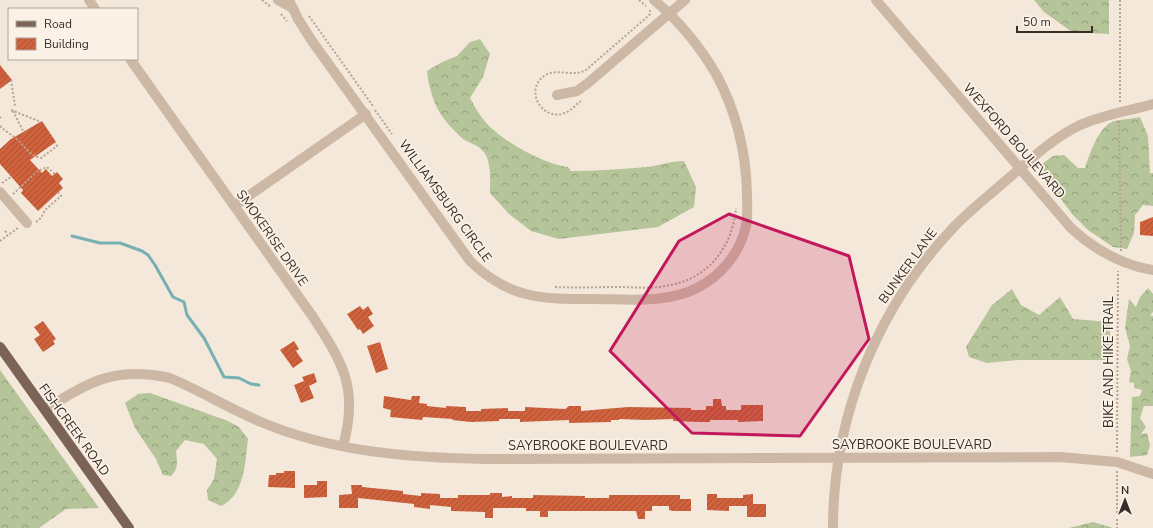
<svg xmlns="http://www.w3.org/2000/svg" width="1153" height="528" font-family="'Nunito Sans',sans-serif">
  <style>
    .forest { fill: url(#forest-crowns) }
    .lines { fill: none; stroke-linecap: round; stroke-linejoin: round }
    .stream { stroke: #77b0b3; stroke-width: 3 }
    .building { fill: url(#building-hatch) }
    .path { stroke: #b9a290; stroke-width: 2; stroke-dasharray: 2 2; stroke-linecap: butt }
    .minor { stroke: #cdb8a6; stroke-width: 10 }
    .major { stroke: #7b6457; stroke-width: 10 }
    .marked { fill: #c2185b; fill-opacity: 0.2; stroke: #c2185b; stroke-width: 3; stroke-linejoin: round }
    .labels { text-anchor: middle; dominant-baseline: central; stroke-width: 3.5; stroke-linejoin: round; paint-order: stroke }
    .street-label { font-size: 13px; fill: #382d27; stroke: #fbf2e7 }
  </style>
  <defs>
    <pattern id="forest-crowns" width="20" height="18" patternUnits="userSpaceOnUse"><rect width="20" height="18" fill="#b5c499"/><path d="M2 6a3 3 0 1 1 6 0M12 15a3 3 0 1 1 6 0" fill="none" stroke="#94a07d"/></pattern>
    <pattern id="building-hatch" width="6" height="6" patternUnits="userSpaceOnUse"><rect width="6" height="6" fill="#cf623d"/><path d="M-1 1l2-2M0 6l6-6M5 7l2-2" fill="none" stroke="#a95133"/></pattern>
  </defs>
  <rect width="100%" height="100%" fill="#f4e8db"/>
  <g class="forest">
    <polygon points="1034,0 1109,0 1109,34 1072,32 1044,12"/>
    <path d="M480,39l10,15 -7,23 -13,21c4,7 8,15 13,21 16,21 60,45 85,48l3,4c26,0 51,-2 76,-4 13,-2 25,-6 37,-6l12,26 -2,20 -36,20 -99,12 -28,-8 -22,-17 -19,-21c0,-12 2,-32 -7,-42 -4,-6 -15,-8 -21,-13 -23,-21 -31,-36 -35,-67l15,-9 15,-6 13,-14z"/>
    <path d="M1140,117l8,19 2,37h3v33l-10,-1 -8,10 -1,18 -7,16 -14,-2 -25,-17 -16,-16 -29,-39 -1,-11 11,-8 11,-1 14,13h7c4,-12 13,-40 27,-46 8,-3 19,-3 28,-5z"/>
    <polygon points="1148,288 1153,294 1153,312 1150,315 1153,316 1153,406 1144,406 1140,418 1146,427 1141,434 1147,433 1150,445 1147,455 1130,457 1132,397 1140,396 1142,390 1134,388 1134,383 1129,382 1131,371 1127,359 1130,346 1125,328 1129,299 1136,307 1140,297"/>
    <polygon points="1012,289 1021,305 1039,315 1060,297 1073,319 1110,322 1110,360 1019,360 987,363 969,357 966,347 992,305"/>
    <polygon points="0,370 99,508 66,509 39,528 0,528"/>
    <path d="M150,393l78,28 11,6 9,12c-3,23 -3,56 -27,67l-13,-6 -1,-10 7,-11 3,-20 -13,-15 -19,-4 -9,11c1,10 3,17 -5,25l-8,-1 -7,-16 -21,-31 -10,-25 13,-9z"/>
    <polygon points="1093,522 1113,528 1069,528"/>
  </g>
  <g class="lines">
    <polyline class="stream" points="72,236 100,243 120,243 142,251 148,255 155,265 173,297 184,302 187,315 204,338 224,377 239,378 251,384 259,385"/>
  </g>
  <g class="building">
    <polygon points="0,65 12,80 0,89"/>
    <polygon points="42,121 56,142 30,160 42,173 46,169 52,176 57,172 63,179 59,183 63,188 38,211 21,193 23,190 0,164 0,149 11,139"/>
    <polygon points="1153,217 1153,236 1140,235 1140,222"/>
    <polygon points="360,306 363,310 368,306 373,314 368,317 374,326 363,334 360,329 358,330 347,314"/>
    <polygon points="43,321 56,339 53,341 55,344 43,352 34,339 40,335 34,327"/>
    <polygon points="294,341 299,349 296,351 303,361 293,368 280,350"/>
    <polygon points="380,342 388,369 376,373 367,346"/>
    <polygon points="314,373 317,382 309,386 314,398 301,403 294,385 304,381 302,377"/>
    <polygon points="384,396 411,400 412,396 420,396 419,403 427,404 427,406 446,408 446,406 466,407 466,411 481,411 481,409 508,408 508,411 525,411 525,407 565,409 569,406 581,406 581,411 628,407 691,408 691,410 706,410 706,406 713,406 713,399 721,399 722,406 726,406 726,410 741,410 741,405 763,405 763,421 738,422 738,420 710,420 710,422 700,422 673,421 673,419 645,420 619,419 619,420 611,420 611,422 569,423 569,420 520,422 520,419 499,419 499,421 471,422 452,420 453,419 423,417 422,420 390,417 391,410 383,408"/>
    <polygon points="284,471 295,471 295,488 268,487 269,475 276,475 276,473 284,473"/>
    <polygon points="317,481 327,481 327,497 304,498 304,485 317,485"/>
    <polygon points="351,485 362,485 362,487 403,491 403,494 421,496 421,493 440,494 440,498 458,498 458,495 490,495 490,493 502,493 502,497 512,496 512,498 533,498 533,495 585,496 585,498 609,498 609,495 680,495 680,499 691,499 691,511 673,511 669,510 669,506 652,506 652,511 645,511 645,519 638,519 636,511 548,511 548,517 540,517 540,511 526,511 526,508 493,508 493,518 485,518 485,512 451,511 451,507 430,505 430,509 414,507 414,504 358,498 358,508 339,508 339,495 352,494"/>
    <polygon points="707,494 717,494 717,498 743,498 743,495 753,494 753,504 766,504 766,517 747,517 747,506 729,506 729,511 707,510"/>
  </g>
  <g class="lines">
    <g class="path">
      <polyline points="262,0 271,7"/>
      <polyline points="639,0 646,6"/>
      <polyline points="1120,0 1120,103"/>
      <polyline points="281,14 287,21"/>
      <polyline points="309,16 373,106"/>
      <polyline points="11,80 15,106"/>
      <path d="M581,101c-5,3 -9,9 -14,11 -23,12 -44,-21 -23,-36 13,-9 28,2 42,-6l60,-52 4,-4v-4"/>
      <polyline points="11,110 41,122"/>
      <polyline points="375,110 392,134"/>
      <polyline points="13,111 24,133"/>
      <polyline points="0,117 1,118"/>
      <polyline points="1119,121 1121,251"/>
      <path d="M0,126c6,6 12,9 18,14 8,8 11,15 23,18l16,-12 -2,-3"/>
      <polyline points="2,183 11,177"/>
      <polyline points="13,194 38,171 47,167 55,174"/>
      <polyline points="36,222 41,218 45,210 61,196 58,192"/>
      <polyline points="5,231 8,234"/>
      <polyline points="0,241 18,228"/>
      <path d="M555,287c22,1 43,0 64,0 15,0 31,2 46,-1 42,-6 67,-37 71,-78"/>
      <polyline points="1117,452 1118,271"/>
      <polyline points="1117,471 1117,528"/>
    </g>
    <g class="minor">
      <polyline points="89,0 95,9"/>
      <polyline points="278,0 291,7"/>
      <path d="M289,0l9,19 14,22 158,220c39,38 71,38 123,38 34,0 73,5 104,-11 24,-12 43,-35 49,-62 2,-11 1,-22 1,-33 -1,-41 -11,-82 -31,-119 -16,-27 -38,-54 -62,-74"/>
      <path d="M876,0l195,228c24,22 50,37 82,42"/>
      <path d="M130,59l183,258c30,46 46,72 30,129"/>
      <polyline points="557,95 577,91 588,83 685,0"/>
      <polyline points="0,192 27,223"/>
      <polyline points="234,206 366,114"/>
      <path d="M45,410c43,-29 72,-44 125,-32 31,13 60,31 91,44 71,30 150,36 226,37l573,-2 57,5 36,12"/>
      <path d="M833,528c0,-110 43,-218 119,-299 16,-17 34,-31 51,-46 24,-20 47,-43 75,-57 23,-11 50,-15 75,-22"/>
    </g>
    <polyline class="major" points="0,347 129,528"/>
  </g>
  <path class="marked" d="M729,214l120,42 20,83 -69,97 -108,-3 -82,-82 69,-110z"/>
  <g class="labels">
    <g class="street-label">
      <text transform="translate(1014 141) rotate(49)">WEXFORD BOULEVARD</text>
      <text transform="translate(445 201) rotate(54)">WILLIAMSBURG CIRCLE</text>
      <text transform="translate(272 238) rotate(55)">SMOKERISE DRIVE</text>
      <text transform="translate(908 266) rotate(-54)">BUNKER LANE</text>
      <text transform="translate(1109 362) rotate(-90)">BIKE AND HIKE TRAIL</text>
      <text transform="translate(74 430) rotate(54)">FISHCREEK ROAD</text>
      <text x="912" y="445">SAYBROOKE BOULEVARD</text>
      <text x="588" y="446">SAYBROOKE BOULEVARD</text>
    </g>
  </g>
  <rect x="8" y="8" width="130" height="52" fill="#fbf2e7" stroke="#ada39a"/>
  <rect x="16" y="21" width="20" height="6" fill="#7b6457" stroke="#ada39a"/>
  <text x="44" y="28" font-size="12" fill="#382d27">Road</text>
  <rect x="16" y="38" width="20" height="12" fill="url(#building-hatch)" stroke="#ada39a"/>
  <text x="44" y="48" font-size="12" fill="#382d27">Building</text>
  <g transform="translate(1125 500)" stroke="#fbf2e7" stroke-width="3" paint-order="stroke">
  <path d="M0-3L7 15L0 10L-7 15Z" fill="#382d27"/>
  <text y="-6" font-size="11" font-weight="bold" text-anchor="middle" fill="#382d27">N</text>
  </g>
  <path d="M1017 26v6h75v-6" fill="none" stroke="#382d27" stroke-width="2"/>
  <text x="1023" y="26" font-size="12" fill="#382d27" stroke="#fbf2e7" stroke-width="3" paint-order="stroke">50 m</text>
</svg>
